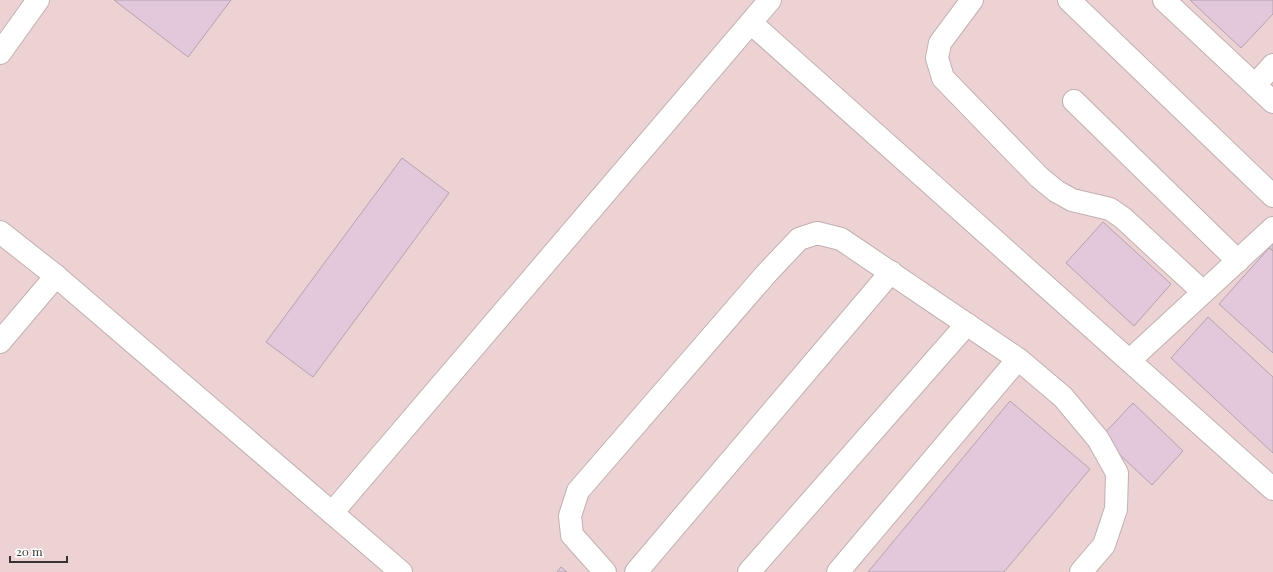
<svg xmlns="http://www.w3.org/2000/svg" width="1273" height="572" font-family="'Playfair Display',serif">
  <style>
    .built { fill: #edd2d4 }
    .building { fill: #e3c7db; stroke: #b2a4ae }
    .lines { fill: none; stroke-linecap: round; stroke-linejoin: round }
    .minor-casing { stroke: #c1afb1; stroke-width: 24 }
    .minor { stroke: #fff; stroke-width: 22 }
  </style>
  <rect width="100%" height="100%" fill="#f4e1e2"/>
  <rect class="built" x="0" y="0" width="1273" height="572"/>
  <g class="building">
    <polygon points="114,0 231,0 188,57"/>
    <polygon points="1190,0 1273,0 1273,14 1241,48"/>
    <polygon points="402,158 449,193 313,377 266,342"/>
    <polygon points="1103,222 1171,284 1134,326 1066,263"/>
    <polygon points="1273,244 1273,251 1269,248"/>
    <polygon points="1269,248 1273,251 1273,353 1219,304"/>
    <polygon points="1208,317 1273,377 1273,453 1171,358"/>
    <polygon points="1010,401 1090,469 1004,572 868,572"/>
    <polygon points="1133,403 1183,451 1152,485 1101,437"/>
    <polygon points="561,567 567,572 557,572"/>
  </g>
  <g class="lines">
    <g class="minor-casing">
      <g id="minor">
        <polyline points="972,0 940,43 937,58 943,78 1039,177 1056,191 1072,200 1110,209 1123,218 1203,292"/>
        <polyline points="1069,0 1273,196"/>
        <polyline points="1164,0 1273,102"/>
        <polyline points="751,23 1273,489"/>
        <polyline points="0,53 38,0"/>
        <polyline points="1255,85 1273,65"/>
        <polyline points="1074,101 1238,261"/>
        <polyline points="0,232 56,276 401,572"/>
        <polyline points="0,342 56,276"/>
        <polyline points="1130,360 1273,228"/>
        <polyline points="332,513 770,0"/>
        <polyline points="605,572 572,535 570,516 578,491 766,274 799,239 817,233 841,239 1018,359 1063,397 1098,439 1117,473 1116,509 1104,545 1081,572"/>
        <polyline points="636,572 891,272"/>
        <polyline points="749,572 967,324"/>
        <polyline points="838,572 1018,359"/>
      </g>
    </g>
    <use href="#minor" class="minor"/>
  </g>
  <path d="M10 556v6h57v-6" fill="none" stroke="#393232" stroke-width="2"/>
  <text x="16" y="556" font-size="12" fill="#393232" stroke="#ffffff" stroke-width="3" paint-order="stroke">20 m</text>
</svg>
